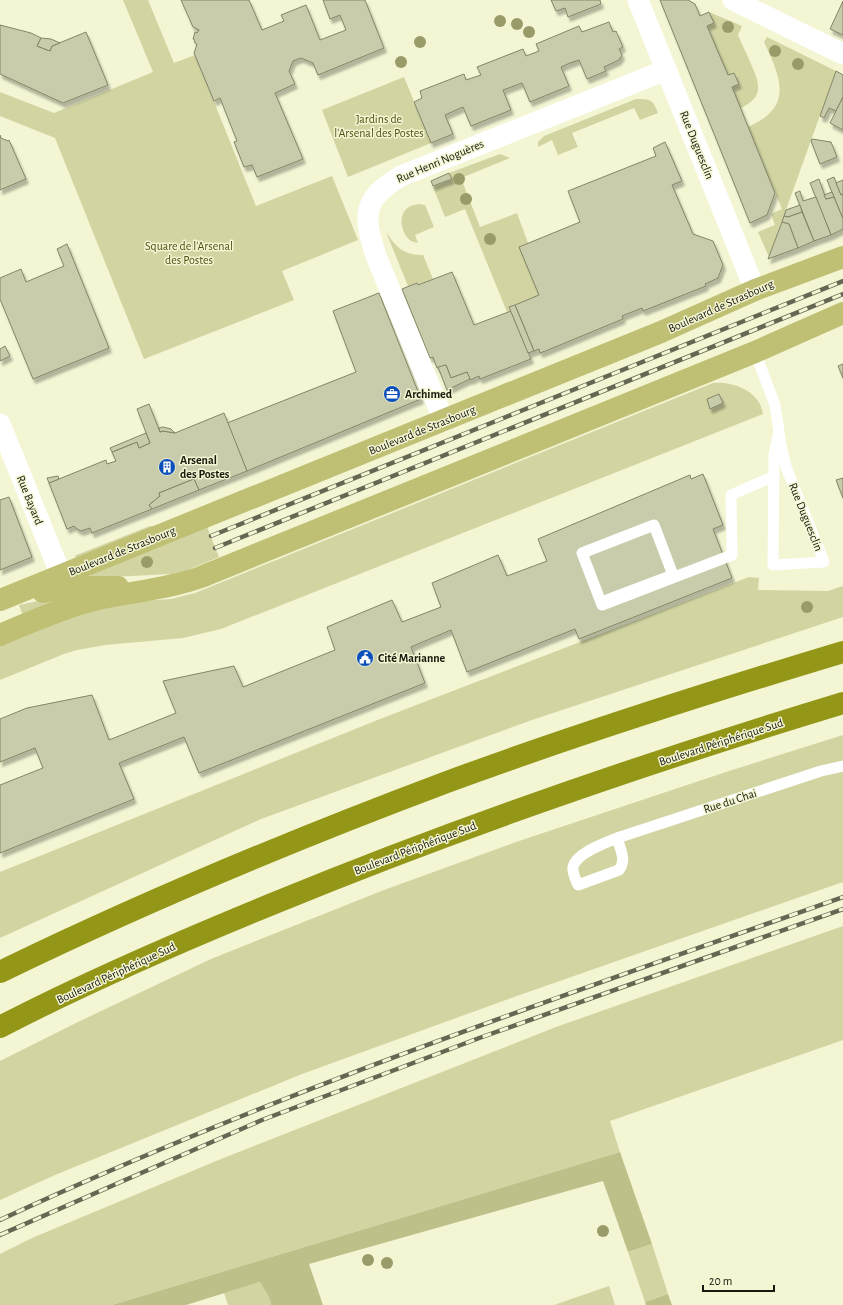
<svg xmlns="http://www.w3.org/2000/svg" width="843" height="1305" font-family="'Alegreya Sans',sans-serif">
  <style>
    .green { fill: #d2d5a2 }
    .forest { fill: #bdc089 }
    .building { fill: #c9ccaa; stroke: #838566; filter: url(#shadow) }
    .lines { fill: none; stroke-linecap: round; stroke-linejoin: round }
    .lane { stroke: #fff; stroke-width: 11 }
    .street { stroke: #fff; stroke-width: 21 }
    .primary { stroke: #bfc074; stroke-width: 22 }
    .highway { stroke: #949618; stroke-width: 22 }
    .rail-casing { stroke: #666753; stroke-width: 4.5 }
    .rail { stroke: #f3f5d3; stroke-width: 3; stroke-dasharray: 9; stroke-linecap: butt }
    .tree { fill: #999b68 }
    .labels { text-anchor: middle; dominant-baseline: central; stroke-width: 3; stroke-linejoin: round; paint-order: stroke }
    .park-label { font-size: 12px; fill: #505111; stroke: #f3f5d3 }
    .street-label { font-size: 12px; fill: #19190d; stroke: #f3f5d3 }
    .poi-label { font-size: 12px; font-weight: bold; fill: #19190d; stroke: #f3f5d3; text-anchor: start }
  </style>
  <defs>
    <filter id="shadow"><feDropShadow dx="2.5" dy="4.5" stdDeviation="1" flood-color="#0004"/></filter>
  </defs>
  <rect width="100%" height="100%" fill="#f3f5d3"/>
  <g class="green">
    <polygon points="123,0 148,0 174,63 195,55 256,206 332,176 358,240 282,271 294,300 144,359 55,138 0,116 0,92 54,113 153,72"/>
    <path d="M709,12l33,14 -4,9c4,10 9,19 13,29 9,20 13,33 -10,44l-9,-21 6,-3 -4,-11 -6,2 -21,-49 7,-3z"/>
    <path d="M767,37l69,34 -67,186 -11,-25 17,-7 -4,-11 11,-5 -34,-82c46,-20 33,-49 16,-85z"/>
    <polygon points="404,77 431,143 348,177 322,110"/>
    <path d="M636,99c14,0 17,0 22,14l-18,7 -6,-12 -62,25 6,14 -20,8 -6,-15 -14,7v-5l6,-6z"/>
    <polygon points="500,154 510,158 461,178 480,227 517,213 528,243 539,295 510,307 511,310 507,312 465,209 445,217 433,187 451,179 449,173"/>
    <path d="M419,204l6,1 9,22 -19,8 3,8c-3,-1 -5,-1 -7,-2 -10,-7 -14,-27 -2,-34 3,-2 7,-2 10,-3z"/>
    <path d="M386,232c10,15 17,23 37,23l10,24 -15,6 -1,-2 -9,3z"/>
    <path d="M713,383c20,-2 47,8 50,31l-542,215 -38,9 -78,7 -28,5 -13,4 -64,26v-38l64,-24 66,-16 41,-3 24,-6z"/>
    <polygon points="150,526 164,528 79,558 74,556"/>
    <polygon points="207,527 219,557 185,571 172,574 90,578 90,573"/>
    <polygon points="749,577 759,578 758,590 828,591 843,586 843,617 532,720 261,819 0,938 0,872 380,719"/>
    <polygon points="72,594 24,619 19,605"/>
    <polygon points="843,735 843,882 514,997 302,1074 55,1175 0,1200 0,1061 80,1021 211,959 384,890 522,840 726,772"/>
    <polygon points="843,926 843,1040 610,1121 620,1152 112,1305 0,1305 0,1254 32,1238 221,1159 556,1027"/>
    <polygon points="652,1244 668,1294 645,1302 628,1252"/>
    <polygon points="260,1282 270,1299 271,1305 228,1305 224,1293"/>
    <polygon points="609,1286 615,1305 554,1305"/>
  </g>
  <g class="forest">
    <polygon points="620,1152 652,1244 628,1252 603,1181 309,1264 323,1305 271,1305 270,1299 260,1282 186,1305 112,1305"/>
    <polygon points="668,1294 672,1305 646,1305 645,1302"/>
  </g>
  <g class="building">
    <polygon points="181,0 249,0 262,30 284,21 281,15 306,5 320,40 346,30 340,15 330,19 323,0 365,0 384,48 318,75 313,63 301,58 293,61 289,71 295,84 275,93 303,159 257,177 252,165 244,167 234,142 237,141 220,98 214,101 194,53 197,44 194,42 195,40 193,39 195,32 197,33 199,30 193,27"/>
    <polygon points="551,0 600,0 601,4 568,17 565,8 556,11"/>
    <polygon points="660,0 688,0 695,4 700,16 709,12 714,23 707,26 728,75 734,73 739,84 732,87 775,193 767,215 750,223"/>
    <polygon points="843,1 843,35 830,29"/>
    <polygon points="609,22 613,32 616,31 623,47 619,49 622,55 619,60 604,67 606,71 587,79 579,60 570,63 561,67 569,86 530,102 522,83 503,90 511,110 471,126 463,107 445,115 453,134 431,143 414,102 422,98 420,91 464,74 466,80 481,75 477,67 523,49 526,56 539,51 536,44 579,26 582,32"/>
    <polygon points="0,25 31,33 41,38 37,46 50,51 52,46 86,32 108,85 63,103 0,74"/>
    <polygon points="41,38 51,39 60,43 52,46 50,51 37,46"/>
    <polygon points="836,71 843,75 843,97 836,111 829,108 824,118 820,116"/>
    <polygon points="843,97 843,130 830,123"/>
    <polygon points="0,135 1,138 8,141 9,140 26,179 0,190"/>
    <polygon points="812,139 831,142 837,157 820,164 811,141"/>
    <polygon points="665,142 682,181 672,185 693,234 713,241 723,265 718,278 705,284 706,286 643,311 642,308 622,316 623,319 548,350 540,353 539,349 534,351 515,305 539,295 519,247 580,222 568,191 656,156 653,148"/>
    <polygon points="449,173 452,179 433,186 431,181"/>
    <polygon points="834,177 841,195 843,194 843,219 827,180"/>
    <polygon points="819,179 826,199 834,197 843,219 843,229 831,235 810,183"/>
    <polygon points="843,180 843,194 841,195 836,183"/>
    <polygon points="800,191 803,201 816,197 831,235 814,241 795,193"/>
    <polygon points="832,192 834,197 826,199 824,195"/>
    <polygon points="800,205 802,212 788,217 784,216 786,210"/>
    <polygon points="802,212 814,241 798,248 789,224 782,222 784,216 788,217"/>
    <polygon points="782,222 789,224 798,248 768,259"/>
    <polygon points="67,244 109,348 33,379 0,299 0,278 21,269 26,282 64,266 57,249"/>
    <polygon points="452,272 474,325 511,311 531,359 480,379 479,376 470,380 467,372 451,378 446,365 437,368 433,357 430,358 402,289 417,283 418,285"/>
    <polygon points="379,293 421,399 247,471 227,423 356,372 333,311"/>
    <polygon points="515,305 534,351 528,353 509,307"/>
    <polygon points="5,346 10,356 0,361 0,349"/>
    <polygon points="843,364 843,378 838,366"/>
    <polygon points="446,365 451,378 467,372 470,379 447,390 438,367"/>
    <polygon points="719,394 723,403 710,409 707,399"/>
    <polygon points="149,404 160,432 163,431 175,433 224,413 247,471 199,490 194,479 159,493 160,496 149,505 152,509 92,533 90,528 81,531 77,529 74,526 67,529 49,483 106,460 107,464 116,461 112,452 137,442 139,448 150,443 137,409"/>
    <polygon points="163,427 171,429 175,433 163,431 160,432 159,428"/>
    <polygon points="146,433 150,443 139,448 137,442 112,452 110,448"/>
    <polygon points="703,474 723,525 713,529 732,578 579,639 575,629 467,672 451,630 411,647 425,683 199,773 184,737 119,763 134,799 0,853 0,785 43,768 35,748 0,762 0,719 27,708 92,695 109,740 176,713 163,681 234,666 243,687 335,650 327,627 392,600 402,622 441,607 432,583 498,555 507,576 547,561 538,539 690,475 691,479"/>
    <polygon points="58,476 59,479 49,483 47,478"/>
    <polygon points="843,478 843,498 836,480"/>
    <polygon points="194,479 199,490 152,509 149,505 160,496 159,493"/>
    <polygon points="9,497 32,557 0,570 0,500"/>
  </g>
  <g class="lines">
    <g class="lane">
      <polyline points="755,352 775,405 781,445 786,467 824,562 773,565 774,455 779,431"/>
      <polyline points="607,600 673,575 654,525 582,553 602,605 732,555 731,495 774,476"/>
      <path d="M617,838c3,11 10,22 2,32l-41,15c-2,-5 -6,-12 -5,-18 3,-14 32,-24 44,-29l204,-67 22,-5"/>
    </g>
    <g class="street">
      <polyline points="638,0 755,290"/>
      <polyline points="733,0 843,54"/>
      <path d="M444,421l-68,-165c-13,-40 -14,-57 25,-80l265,-106"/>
      <polyline points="0,424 61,575"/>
    </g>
    <g class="primary">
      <polyline points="43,592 73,587 118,587"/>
      <polyline points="0,600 661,332 755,290 843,257"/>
      <path d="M0,635c29,-12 59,-26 90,-34 36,-9 75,-11 111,-24l554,-225 88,-39"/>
    </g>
    <g class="highway">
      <path d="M0,972c146,-71 295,-133 447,-190 130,-48 263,-90 396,-130"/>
      <path d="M0,1027c90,-47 184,-87 277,-125 185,-76 375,-141 566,-199"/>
    </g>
    <g class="rail-casing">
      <g id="rail">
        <polyline points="211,536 843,281"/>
        <polyline points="215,548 843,294"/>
        <path d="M0,1220c273,-127 560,-223 843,-323"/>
        <polyline points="0,1235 262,1120 482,1037 843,909"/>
      </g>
    </g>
    <use href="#rail" class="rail"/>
  </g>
  <g class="tree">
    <circle cx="500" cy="21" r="6"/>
    <circle cx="517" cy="24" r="6"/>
    <circle cx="728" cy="27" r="6"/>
    <circle cx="529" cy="32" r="6"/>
    <circle cx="420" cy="42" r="6"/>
    <circle cx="775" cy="51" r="6"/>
    <circle cx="401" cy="62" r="6"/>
    <circle cx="798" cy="64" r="6"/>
    <circle cx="459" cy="179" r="6"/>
    <circle cx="466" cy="199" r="6"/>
    <circle cx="490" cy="239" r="6"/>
    <circle cx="147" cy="562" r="6"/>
    <circle cx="807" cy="607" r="6"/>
    <circle cx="603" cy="1231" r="6"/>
    <circle cx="368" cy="1260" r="6"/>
    <circle cx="387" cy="1263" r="6"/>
  </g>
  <defs>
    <g id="office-disc" transform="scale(0.9)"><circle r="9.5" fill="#0d4fba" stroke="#f3f5d3"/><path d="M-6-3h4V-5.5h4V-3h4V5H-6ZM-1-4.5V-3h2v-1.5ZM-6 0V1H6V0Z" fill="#fff"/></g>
    <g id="building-disc" transform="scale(0.9)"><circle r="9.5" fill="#0d4fba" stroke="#f3f5d3"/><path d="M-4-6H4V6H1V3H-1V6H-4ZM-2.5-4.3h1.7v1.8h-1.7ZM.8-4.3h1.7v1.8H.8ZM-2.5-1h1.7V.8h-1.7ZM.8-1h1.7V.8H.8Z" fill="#fff"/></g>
    <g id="civic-disc" transform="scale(0.9)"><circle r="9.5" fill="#0d4fba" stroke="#f3f5d3"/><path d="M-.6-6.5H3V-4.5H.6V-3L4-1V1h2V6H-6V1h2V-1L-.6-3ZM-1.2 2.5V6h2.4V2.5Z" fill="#fff"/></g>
  </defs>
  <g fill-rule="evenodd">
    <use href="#office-disc" x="392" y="394"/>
    <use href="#building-disc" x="167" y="467"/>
    <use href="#civic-disc" x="365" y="658"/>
  </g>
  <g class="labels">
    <g class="park-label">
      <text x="379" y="119">Jardins de<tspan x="379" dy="14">l'Arsenal des Postes</tspan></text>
      <text x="189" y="246">Square de l'Arsenal<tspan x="189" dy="14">des Postes</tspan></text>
    </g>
    <g class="street-label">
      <text transform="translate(697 145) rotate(68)">Rue Duguesclin</text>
      <text transform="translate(440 161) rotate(-23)">Rue Henri Noguères</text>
      <text transform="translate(721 306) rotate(-24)">Boulevard de Strasbourg</text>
      <text transform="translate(422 430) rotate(-22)">Boulevard de Strasbourg</text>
      <text transform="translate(30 500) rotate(68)">Rue Bayard</text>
      <text transform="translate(806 517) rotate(68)">Rue Duguesclin</text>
      <text transform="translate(122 551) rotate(-22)">Boulevard de Strasbourg</text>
      <text transform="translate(721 742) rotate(-18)">Boulevard Périphérique Sud</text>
      <text transform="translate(730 801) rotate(-18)">Rue du Chai</text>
      <text transform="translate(415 848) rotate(-21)">Boulevard Périphérique Sud</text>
      <text transform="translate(116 973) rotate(-25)">Boulevard Périphérique Sud</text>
    </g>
    <g class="poi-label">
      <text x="405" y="394">Archimed</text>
      <text x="180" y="460">Arsenal<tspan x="180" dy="14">des Postes</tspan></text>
      <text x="378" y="658">Cité Marianne</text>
    </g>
  </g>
  <path d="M703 1285v6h71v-6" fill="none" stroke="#19190d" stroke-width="2"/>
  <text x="709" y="1285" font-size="12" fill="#19190d" stroke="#f3f5d3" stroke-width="3" paint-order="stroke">20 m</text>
</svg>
